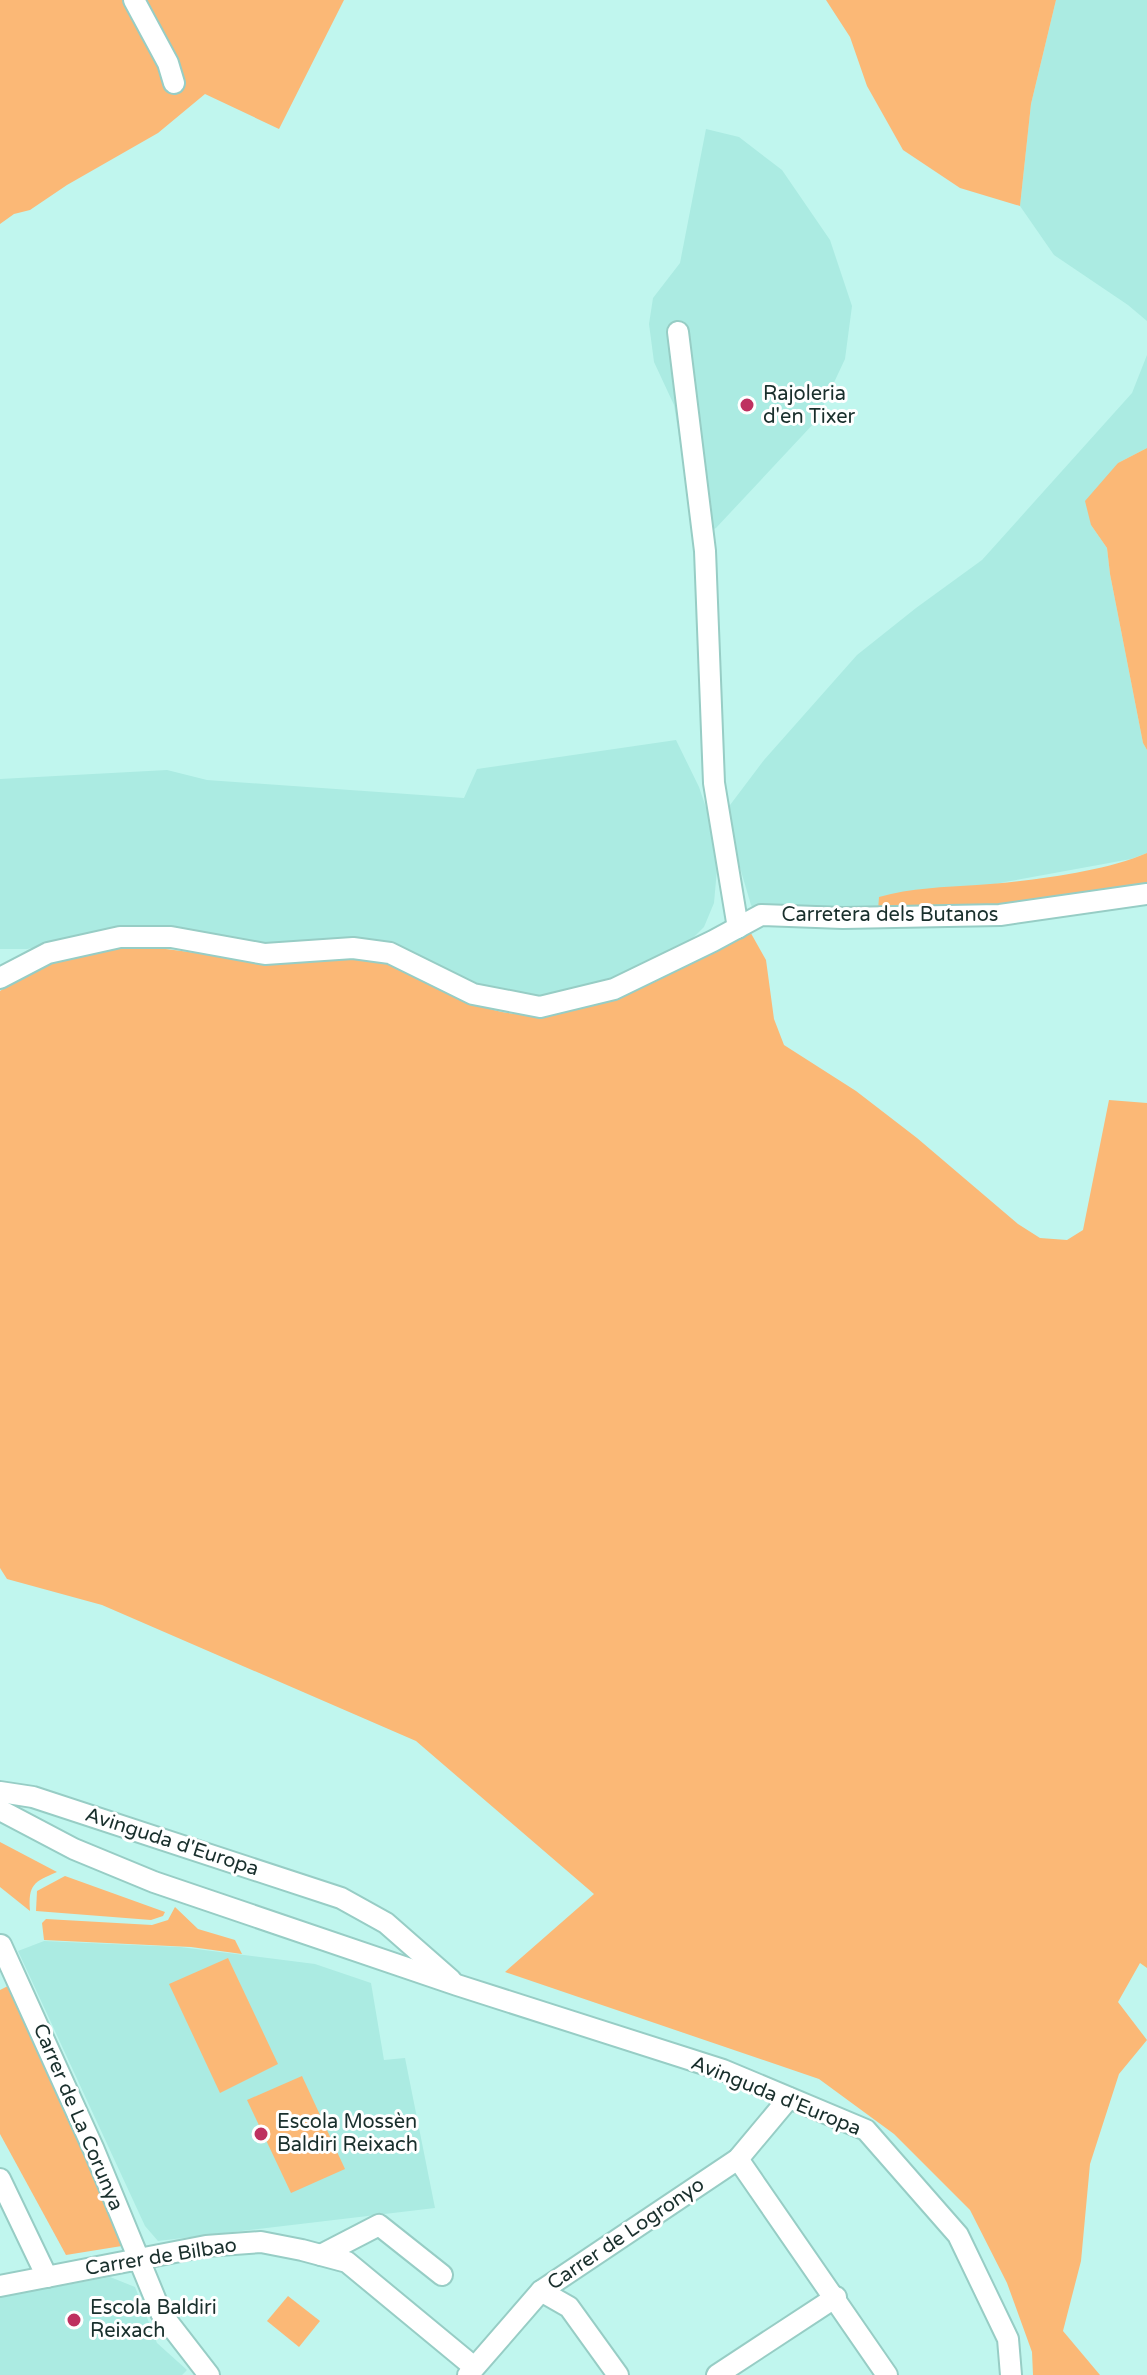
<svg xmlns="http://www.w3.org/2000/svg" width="1147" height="2375" font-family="'Varela Round',sans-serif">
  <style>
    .built { fill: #abebe2 }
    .green { fill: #fbb876 }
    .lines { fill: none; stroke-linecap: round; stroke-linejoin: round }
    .minor-casing { stroke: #97cdc5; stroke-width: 24 }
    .minor { stroke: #fff; stroke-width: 20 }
    .poi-dot { fill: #be3160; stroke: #fff; stroke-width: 3 }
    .labels { text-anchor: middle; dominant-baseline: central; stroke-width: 6; stroke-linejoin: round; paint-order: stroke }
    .poi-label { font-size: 20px; fill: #192f2c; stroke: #fff; text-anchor: start }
    .street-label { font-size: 20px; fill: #192f2c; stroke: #fff }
  </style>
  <rect width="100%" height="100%" fill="#c0f6ee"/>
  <g class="built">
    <polygon points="1056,0 1147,0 1147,321 1128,305 1054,255 1020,206 1031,104"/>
    <polygon points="706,129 739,137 782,170 830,240 852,306 845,359 816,421 716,528 695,538 674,405 654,362 649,324 653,298 680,263"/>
    <polygon points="1147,355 1147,448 1118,463 1091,525 1107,548 1110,574 1143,743 1147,750 1147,853 1131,859 1005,882 878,911 755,910 751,905 724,813 764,760 857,655 916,608 982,560 1132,393"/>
    <polygon points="676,740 699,787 713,828 718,858 714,903 704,927 687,944 612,982 565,993 527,996 464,983 401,947 378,942 297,945 77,939 27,949 0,949 0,779 167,770 207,780 464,798 477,769"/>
    <polygon points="44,1941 180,1947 315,1964 371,1983 384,2060 405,2058 435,2208 158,2241 145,2226 18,1951"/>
    <polygon points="110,2277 135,2287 157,2343 187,2370 182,2375 0,2375 0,2297"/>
  </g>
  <g class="green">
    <polygon points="0,0 344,0 279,129 205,94 158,133 67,185 30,210 14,214 0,224"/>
    <polygon points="826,0 1056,0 1031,104 1020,206 960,188 903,150 867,86 850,37"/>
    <polygon points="1147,448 1147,750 1143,743 1110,574 1107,548 1091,525 1085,501 1118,463"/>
    <path d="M1147,853v33l-138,21 -131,4 1,-14c32,-9 65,-10 98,-12 51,-4 123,-12 170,-32z"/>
    <path d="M748,928l18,32 8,59 10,26 72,46 61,47 101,86 22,14 27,2 16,-10 26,-130 38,3v865l-7,-5 -22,39 29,38 -28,34 -29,90 -9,97 -18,70 37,44h-67l-1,-23 -25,-69 -37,-73 -76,-76 -75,-55 -314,-107 89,-78 -178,-153 -314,-136 -95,-26 -7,-11v-577c23,-15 48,-34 75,-41 62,-14 140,10 205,13 38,2 70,-10 109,1 44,13 82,48 130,50 84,4 161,-42 229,-86z"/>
    <path d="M0,1842l57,30c-23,10 -29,12 -27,39l-30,-24z"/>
    <polygon points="65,1876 165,1912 163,1916 151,1920 36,1911 37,1891"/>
    <polygon points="175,1907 198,1929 235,1940 242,1954 191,1947 44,1940 42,1923 46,1919 152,1925 168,1920"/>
    <polygon points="228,1958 278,2064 220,2093 169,1984"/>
    <polygon points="8,1986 128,2245 66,2255 0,2134 0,1990"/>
    <polygon points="302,2076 345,2169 291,2193 247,2100"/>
    <polygon points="288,2296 320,2321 299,2347 267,2321"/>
  </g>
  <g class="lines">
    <g class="minor-casing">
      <g id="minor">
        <polyline points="134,0 168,63 174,83"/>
        <polyline points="678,332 705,551 714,783 738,928"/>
        <polyline points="0,978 48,953 120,937 171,937 265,954 353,948 390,953 473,994 540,1007 614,989 713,941 761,915 843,918 1000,915 1147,894"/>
        <polyline points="0,1792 33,1797 341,1898 386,1923 451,1980"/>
        <polyline points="0,1810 74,1849 154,1882 457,1985 723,2070 866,2130 958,2235 1008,2339 1011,2375"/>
        <polyline points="1,1945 94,2150 161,2313 209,2375"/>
        <polyline points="738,2159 887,2375"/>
        <polyline points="0,2179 47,2277"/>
        <polyline points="321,2255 379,2225 442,2275"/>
        <polyline points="0,2286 206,2246 261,2242 302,2250 347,2262 474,2367"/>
        <polyline points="541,2291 569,2307 618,2375"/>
        <polyline points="468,2375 541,2291 738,2159 789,2098"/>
        <polyline points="717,2375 836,2297"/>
      </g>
    </g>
    <use href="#minor" class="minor"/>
  </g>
  <g class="poi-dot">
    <circle cx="747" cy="405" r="8"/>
    <circle cx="261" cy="2134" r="8"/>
    <circle cx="74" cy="2320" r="8"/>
  </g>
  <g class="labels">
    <g class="poi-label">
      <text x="763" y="394">Rajoleria<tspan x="763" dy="23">d'en Tixer</tspan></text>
      <text x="277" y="2122">Escola Mossèn<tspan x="277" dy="23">Baldiri Reixach</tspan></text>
      <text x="90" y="2308">Escola Baldiri<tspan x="90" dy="23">Reixach</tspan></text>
    </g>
    <g class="street-label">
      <text x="890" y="915">Carretera dels Butanos</text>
      <text transform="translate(172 1842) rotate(18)">Avinguda d'Europa</text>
      <text transform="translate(776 2096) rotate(22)">Avinguda d'Europa</text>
      <text transform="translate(78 2117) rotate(67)">Carrer de La Corunya</text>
      <text transform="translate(626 2234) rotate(-34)">Carrer de Logronyo</text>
      <text transform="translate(161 2257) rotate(-9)">Carrer de Bilbao</text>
    </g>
  </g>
</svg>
